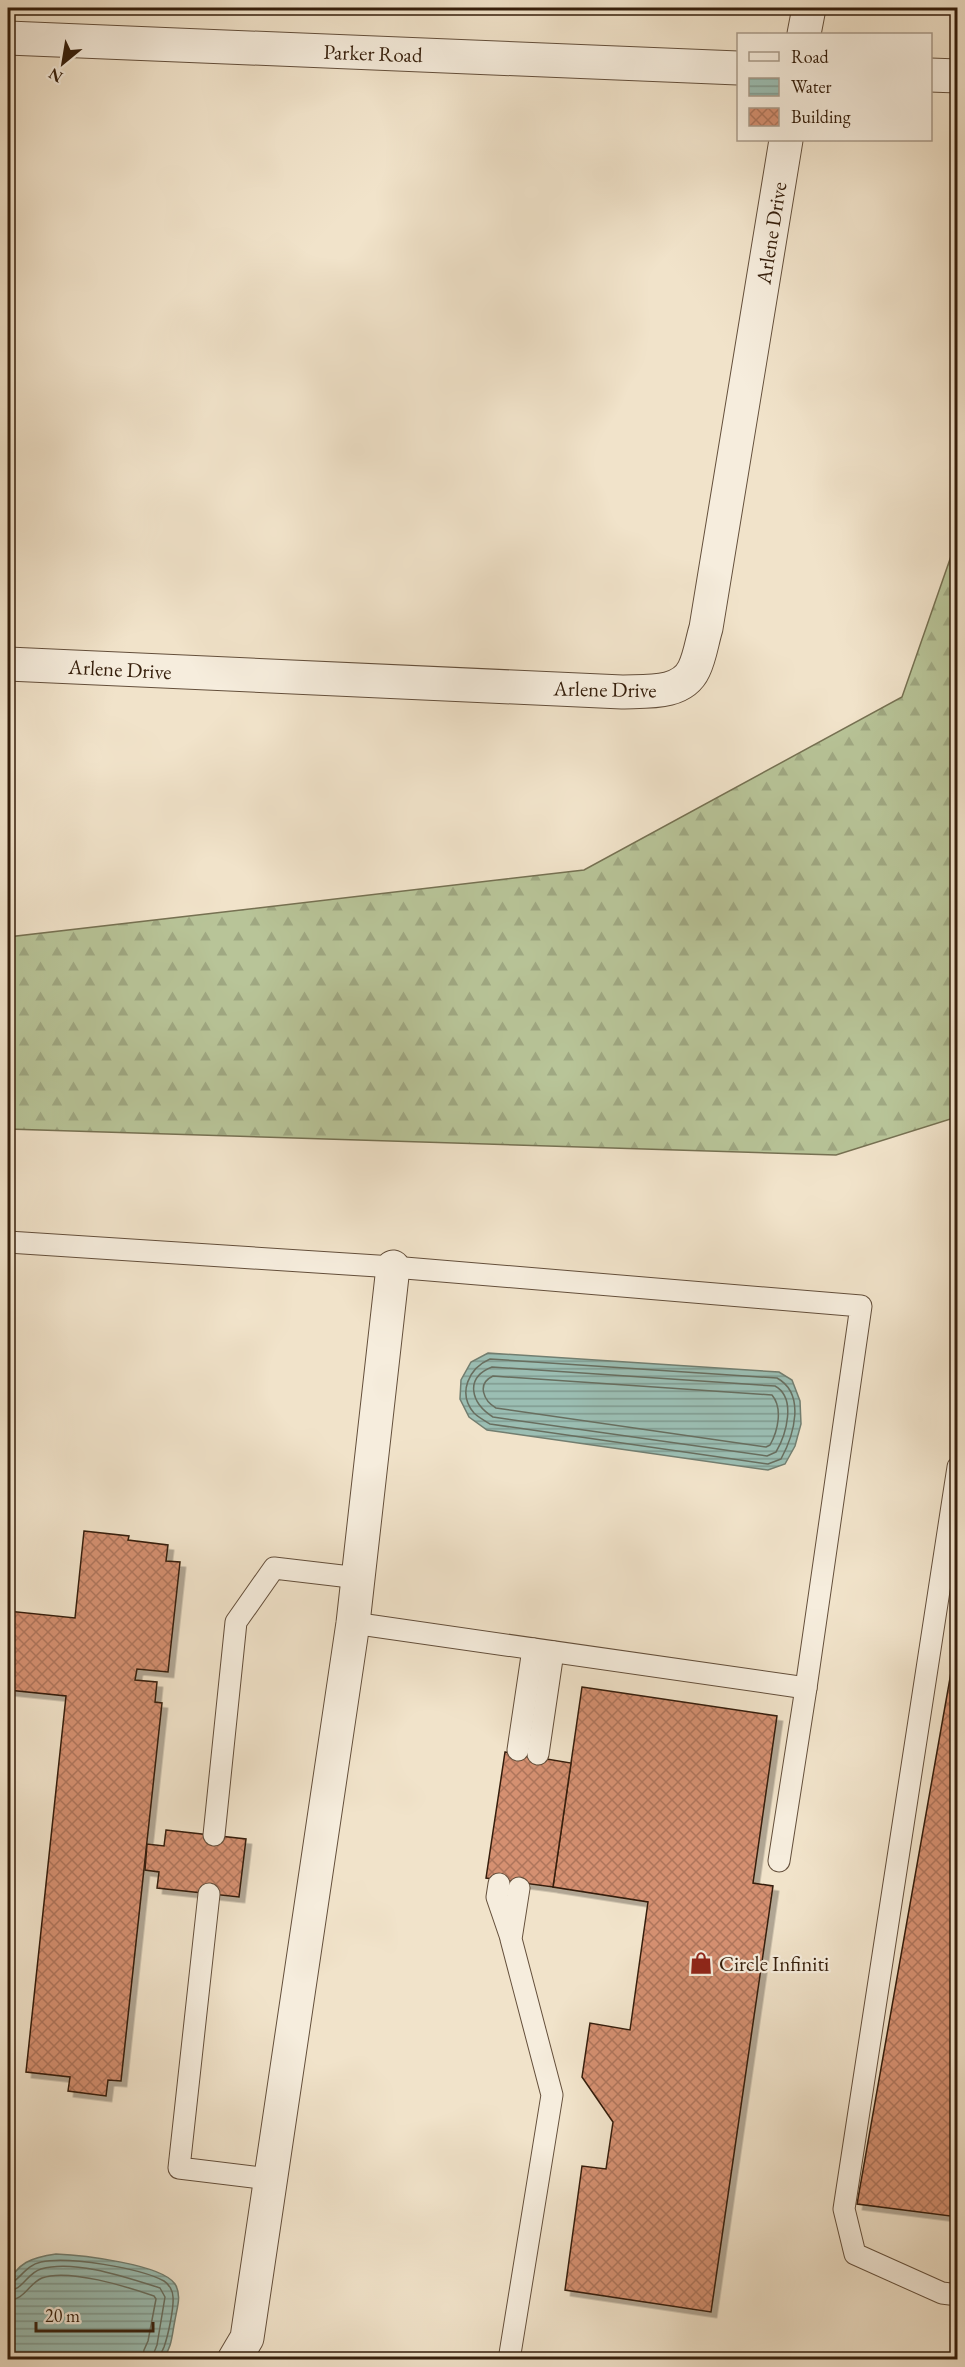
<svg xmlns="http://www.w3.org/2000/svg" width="965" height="2367" font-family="'EB Garamond',serif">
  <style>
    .forest { fill: url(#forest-firs); stroke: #767152; stroke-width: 1.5 }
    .water { fill: url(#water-rules); stroke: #727e70; stroke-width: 1.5 }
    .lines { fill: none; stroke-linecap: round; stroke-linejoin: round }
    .shore { stroke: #686e5f; stroke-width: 1.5 }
    .building { fill: url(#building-cross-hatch); stroke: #351e0b; stroke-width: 1.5; filter: url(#shadow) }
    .service-casing { stroke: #644f3b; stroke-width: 23 }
    .minor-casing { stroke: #644f3b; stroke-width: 35 }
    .tertiary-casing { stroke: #644f3b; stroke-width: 35 }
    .service { stroke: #f6eddd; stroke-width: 21 }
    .minor { stroke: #f6eddd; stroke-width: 33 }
    .tertiary { stroke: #f6eddd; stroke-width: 33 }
    .labels { text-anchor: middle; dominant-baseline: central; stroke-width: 4.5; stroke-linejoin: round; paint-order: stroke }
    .street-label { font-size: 21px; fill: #351e0b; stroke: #f6eddd }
    .poi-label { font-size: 21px; fill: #351e0b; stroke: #f6eddd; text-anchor: start }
  </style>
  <defs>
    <pattern id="forest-firs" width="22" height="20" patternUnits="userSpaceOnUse" patternTransform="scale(1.5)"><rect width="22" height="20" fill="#b8c498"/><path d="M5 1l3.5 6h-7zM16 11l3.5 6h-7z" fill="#9fa882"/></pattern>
    <pattern id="water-rules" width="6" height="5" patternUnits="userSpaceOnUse" patternTransform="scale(1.5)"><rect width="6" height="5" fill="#9bbeb3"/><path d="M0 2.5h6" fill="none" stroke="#7f9a90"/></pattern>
    <pattern id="building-cross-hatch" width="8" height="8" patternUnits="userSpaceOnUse" patternTransform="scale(1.5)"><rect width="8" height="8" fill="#d59071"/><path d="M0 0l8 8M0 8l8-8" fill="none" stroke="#ae755b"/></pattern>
    <filter id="shadow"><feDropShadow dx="5.5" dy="5.5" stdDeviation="0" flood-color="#0004"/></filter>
  </defs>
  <rect width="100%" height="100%" fill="#f1e3ca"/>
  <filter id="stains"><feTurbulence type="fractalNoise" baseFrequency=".00333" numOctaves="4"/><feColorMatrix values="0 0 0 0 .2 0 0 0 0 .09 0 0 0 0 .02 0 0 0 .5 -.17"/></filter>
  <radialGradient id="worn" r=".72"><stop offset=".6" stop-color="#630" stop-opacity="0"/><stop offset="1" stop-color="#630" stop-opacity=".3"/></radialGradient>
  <polygon class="forest" points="957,539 957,1117 836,1155 8,1129 8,937 584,870 902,697"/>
  <g class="water">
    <polygon points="488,1353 779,1372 792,1380 800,1401 801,1424 795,1446 785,1464 768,1470 487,1430 469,1417 460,1399 461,1380 471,1362"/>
    <path d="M56,2254c24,1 106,10 119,30 7,11 2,24 0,36 -3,14 -3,28 -12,39l-144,-1 -11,-14v-58c7,-23 25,-29 48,-32z"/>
  </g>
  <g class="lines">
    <g class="shore">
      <path d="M490,1359l287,19c29,16 17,57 4,81l-13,5 -278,-40c-5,-3 -12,-7 -16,-11 -17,-20 -5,-45 16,-54z"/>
      <path d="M492,1367l283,19c22,12 11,49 1,66l-9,4 -274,-39c-22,-14 -29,-39 -1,-50z"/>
      <path d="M493,1376l279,19c11,13 6,36 -2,50l-4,2 -270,-39c-12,-7 -20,-24 -3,-32z"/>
      <path d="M8,2284c10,-1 17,-19 33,-22 27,-6 99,6 123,19 5,3 9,10 9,16 1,11 -5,39 -9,50 -2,5 -4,7 -5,13"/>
      <path d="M8,2291c15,-1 19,-18 33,-22 34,-10 87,9 119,19l5,9 -8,48 -6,15"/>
      <path d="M8,2300c17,0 20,-16 34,-22 26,-10 86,9 112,18l2,3 -8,42 -4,9 -2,10"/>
    </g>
  </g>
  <g class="building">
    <polygon points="84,1531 129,1536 128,1540 168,1545 166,1561 180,1562 168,1672 137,1669 135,1680 157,1682 155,1702 162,1703 121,2081 108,2080 106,2096 68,2091 70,2077 26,2072 66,1696 8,1690 8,1611 75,1618"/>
    <polygon points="958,1633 958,2217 857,2204"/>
    <polygon points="582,1687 777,1716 753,1883 773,1886 711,2312 565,2290 582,2166 606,2169 613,2122 582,2077 590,2023 630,2030 648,1902 553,1887"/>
    <polygon points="505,1752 571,1763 553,1887 486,1878"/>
    <polygon points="166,1830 246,1839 239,1897 157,1888 159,1872 145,1870 147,1844 164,1846"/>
  </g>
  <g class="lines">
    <g class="service-casing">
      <g id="service">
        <polyline points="8,1242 393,1267 861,1306 806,1688 779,1861"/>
        <polyline points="958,1467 844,2209 855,2254 942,2293 958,2295"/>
        <polyline points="353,1623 806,1688"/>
        <polyline points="518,1750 533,1649"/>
        <polyline points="538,1754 553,1652"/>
        <polyline points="214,1835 236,1622 274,1568 359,1578"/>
        <polyline points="499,1884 497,1897 510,1935"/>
        <polyline points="209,1894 179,2168 269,2179"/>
        <polyline points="509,2360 552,2095 511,1939 519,1888"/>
      </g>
    </g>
    <g class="minor-casing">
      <g id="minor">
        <polyline points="804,34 809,8"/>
        <path d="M8,664l614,28c24,-1 60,3 72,-23 6,-12 8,-28 12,-41l80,-488"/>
        <polyline points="234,2360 247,2338 353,1623 393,1267"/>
      </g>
    </g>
    <g class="tertiary-casing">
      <g id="tertiary">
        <polyline points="8,38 738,68"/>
        <polyline points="930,75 958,76"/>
      </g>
    </g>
    <use href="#service" class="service"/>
    <use href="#minor" class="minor"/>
    <use href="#tertiary" class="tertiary"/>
  </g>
  <defs>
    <g id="shop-bare" transform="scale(1.8)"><path d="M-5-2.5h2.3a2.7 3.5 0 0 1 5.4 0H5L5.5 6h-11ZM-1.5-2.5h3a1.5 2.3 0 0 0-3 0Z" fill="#8f2418" stroke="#f6eddd" stroke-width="2.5" paint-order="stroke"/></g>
  </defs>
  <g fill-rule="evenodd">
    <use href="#shop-bare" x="701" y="1963"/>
  </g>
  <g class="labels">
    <g class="street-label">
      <text transform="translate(373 53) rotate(2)">Parker Road</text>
      <text transform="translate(771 233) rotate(-81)">Arlene Drive</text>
      <text transform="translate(120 669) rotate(3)">Arlene Drive</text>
      <text transform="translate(605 689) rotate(1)">Arlene Drive</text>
    </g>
    <g class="poi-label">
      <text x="719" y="1963">Circle Infiniti</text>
    </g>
  </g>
  <rect width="965" height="2367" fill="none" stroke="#f1e3ca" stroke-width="30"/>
  <rect x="9" y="9" width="947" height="2349" fill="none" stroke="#351e0b" stroke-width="3"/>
  <rect x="15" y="15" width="935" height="2337" fill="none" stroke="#351e0b" stroke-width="1.5"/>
  <rect x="737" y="33" width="195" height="108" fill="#f6eddd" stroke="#a99a89" stroke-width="1.5"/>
  <rect x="749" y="52" width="30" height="9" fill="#f6eddd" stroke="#a99a89" stroke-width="1.5"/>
  <text x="791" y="63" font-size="18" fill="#351e0b">Road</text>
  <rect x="749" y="78" width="30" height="18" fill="url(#water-rules)" stroke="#a99a89" stroke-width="1.5"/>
  <text x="791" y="93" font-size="18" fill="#351e0b">Water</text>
  <rect x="749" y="108" width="30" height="18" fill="url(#building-cross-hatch)" stroke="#a99a89" stroke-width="1.5"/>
  <text x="791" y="123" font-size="18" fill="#351e0b">Building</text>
  <g transform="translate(63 63) rotate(210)" stroke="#f6eddd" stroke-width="4.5" paint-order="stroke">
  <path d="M0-4.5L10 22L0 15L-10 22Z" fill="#351e0b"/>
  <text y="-9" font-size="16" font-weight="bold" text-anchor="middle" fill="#351e0b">N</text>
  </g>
  <path d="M36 2322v9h117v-9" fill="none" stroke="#351e0b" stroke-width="3"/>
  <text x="45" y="2322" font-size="18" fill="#351e0b" stroke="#f6eddd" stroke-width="4.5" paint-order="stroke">20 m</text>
  <rect width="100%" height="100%" filter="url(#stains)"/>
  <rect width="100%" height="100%" fill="url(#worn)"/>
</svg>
